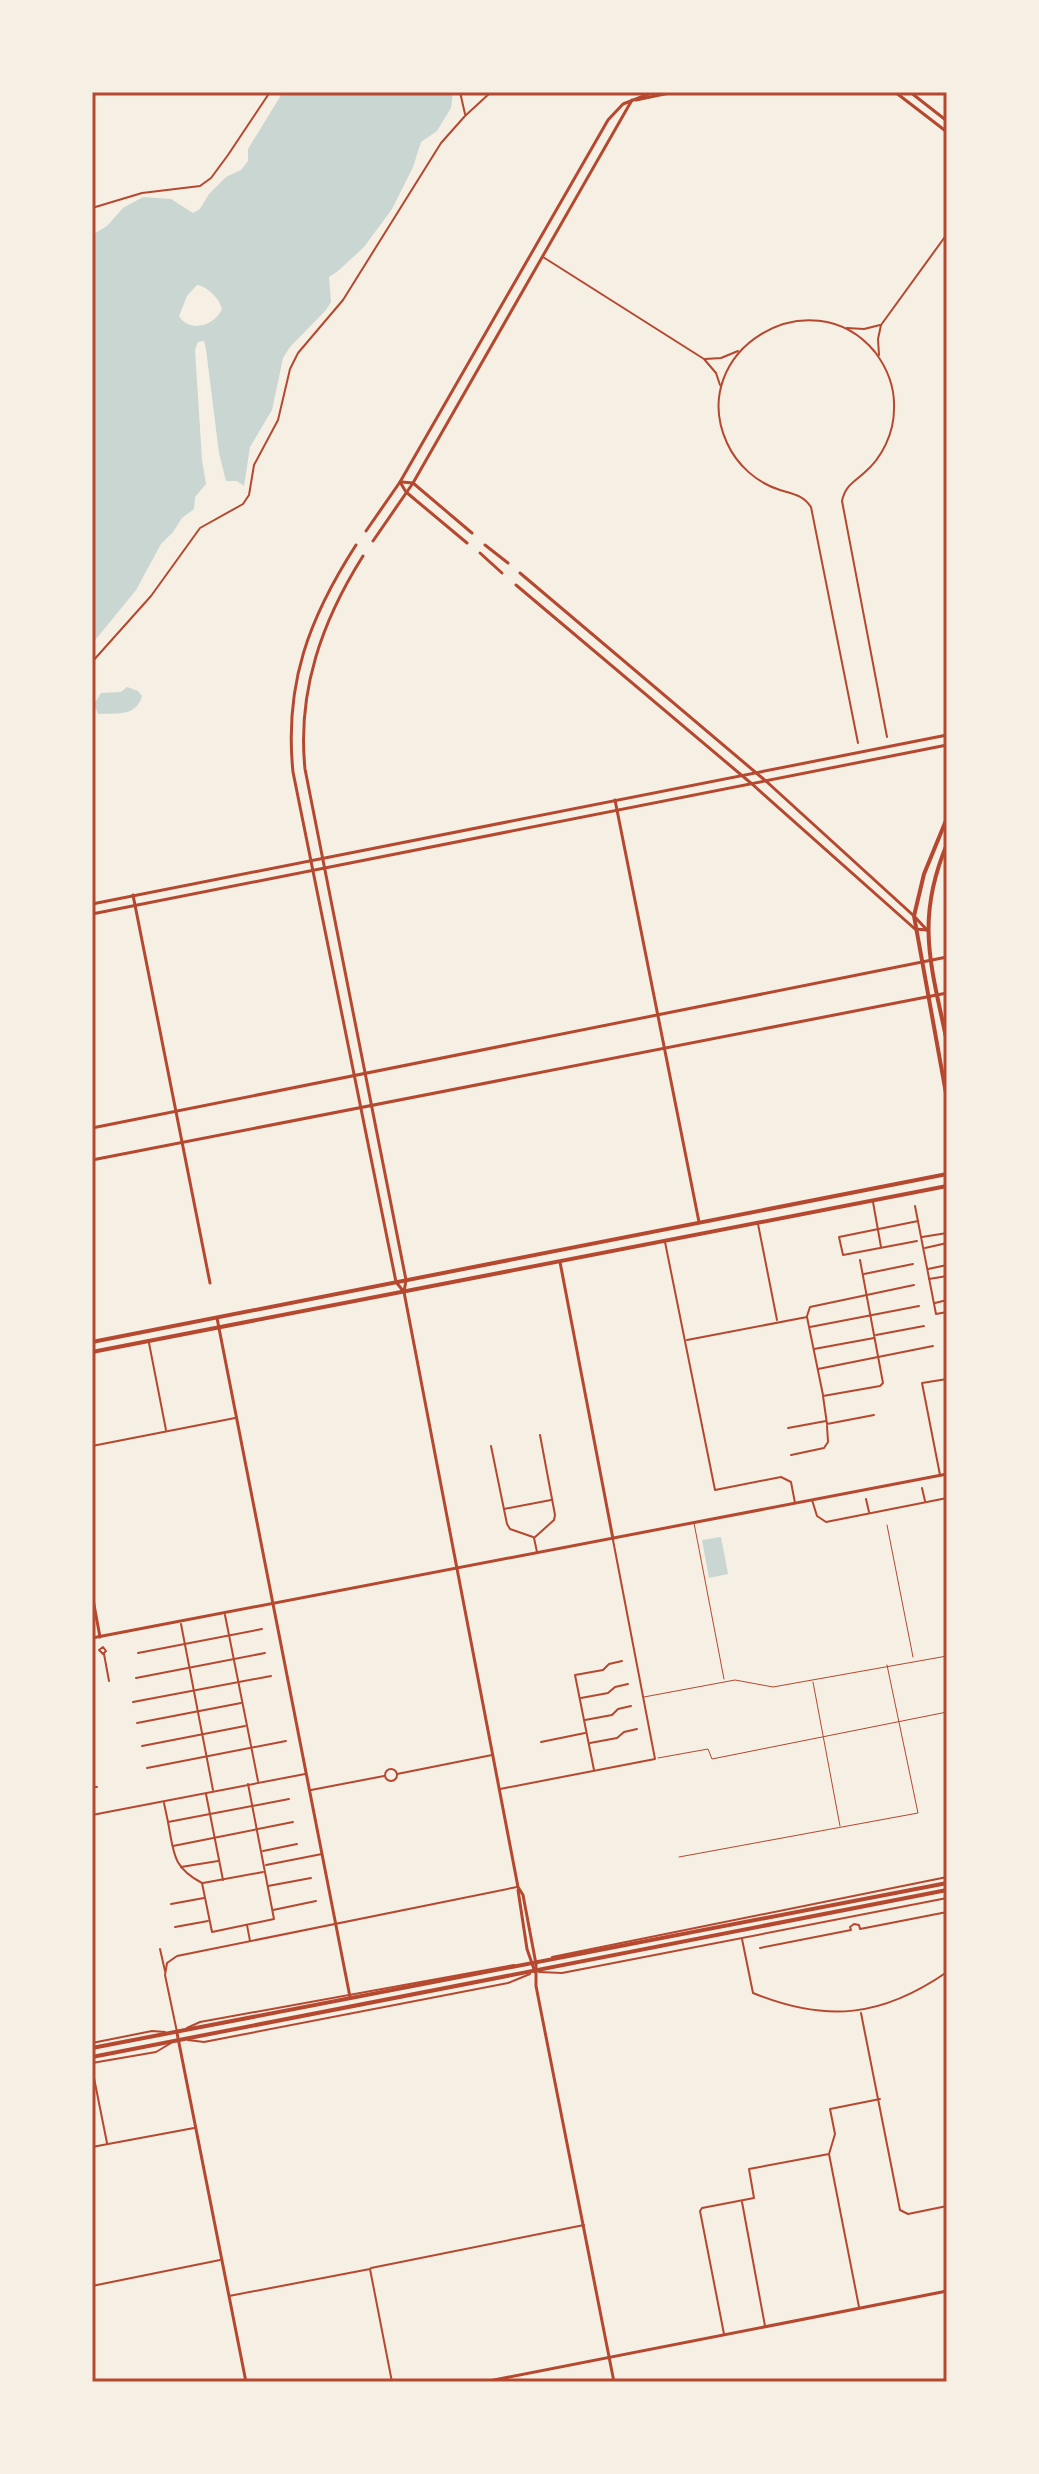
<svg xmlns="http://www.w3.org/2000/svg" width="1039" height="2474" font-family="'PT Sans',sans-serif">
  <style>
    .water { fill: #c9d6d2; fill-rule: evenodd }
    .lines { fill: none; stroke-linecap: round; stroke-linejoin: round }
    .service { stroke: #b5482f; stroke-width: 1 }
    .pedestrian { stroke: #b5482f; stroke-width: 2 }
    .minor { stroke: #b5482f; stroke-width: 2 }
    .tertiary { stroke: #b5482f; stroke-width: 3 }
    .secondary { stroke: #b5482f; stroke-width: 3 }
    .primary { stroke: #b5482f; stroke-width: 4 }
    .neatline { fill: none; stroke: #b5482f; stroke-width: 3 }
  </style>
  <rect width="100%" height="100%" fill="#f6efe4"/>
  <g class="water">
    <path d="M283,92h170l-2,16 -14,23 -16,11 -8,25 -21,42 -28,38 -26,24 -9,6 2,25 -5,8 -36,37 -7,11 -11,52 -22,37 -6,39 -7,-5h-11l-7,-28 -13,-104 -2,-8 -6,1 -3,8 7,110 4,24 -11,13 -1,12 -12,9 -9,14 -12,12 -25,46 -44,54v-409l15,-9 16,-18 20,-11 28,2 22,14 7,-4 9,-15 17,-17 15,-7 7,-9v-12zM197,285c10,1 23,14 25,24 -7,16 -32,25 -43,7l8,-20z"/>
    <path d="M127,687l11,4 4,5c-6,21 -25,17 -44,18l-4,-10 7,-11 20,-1z"/>
    <polygon points="721,1537 728,1574 709,1578 702,1540"/>
  </g>
  <g class="lines">
    <g class="service">
      <polyline points="694,1523 724,1679"/>
      <polyline points="887,1525 913,1657"/>
      <polyline points="813,1682 840,1826"/>
      <polyline points="644,1697 735,1680 773,1687 947,1656"/>
      <polyline points="658,1758 708,1749 712,1759 947,1712"/>
      <polyline points="679,1857 918,1813 887,1665"/>
    </g>
    <g class="pedestrian">
      <polyline points="543,257 704,359 716,373 720,385"/>
      <polyline points="847,328 864,329 880,325"/>
      <polyline points="879,355 878,339 881,325 947,234"/>
      <polyline points="705,359 721,358 738,351"/>
      <path d="M858,743l-47,-236c-8,-12 -18,-13 -31,-17 -23,-7 -43,-25 -53,-47 -42,-92 84,-168 148,-91 12,16 20,36 19,57 0,24 -12,49 -30,64 -11,10 -19,13 -22,28l45,236"/>
      <polygon points="103,1647 106,1651 103,1654 99,1650"/>
      <polyline points="104,1654 109,1681"/>
      <polyline points="760,1948 851,1930 850,1927 854,1924 859,1925 860,1929 947,1912"/>
      <polyline points="160,1949 165,1971"/>
    </g>
    <g class="minor">
      <polyline points="460,92 465,114"/>
      <polyline points="92,95 97,92"/>
      <polyline points="92,208 142,193 200,186 211,178 228,155 270,92"/>
      <polyline points="92,662 151,596 200,528 243,504 249,495 254,465 278,420 290,369 298,353 343,300 441,143 465,116 491,92"/>
      <polyline points="873,1202 881,1247"/>
      <polyline points="915,1206 936,1314 947,1312"/>
      <polyline points="758,1224 777,1320"/>
      <polyline points="922,1237 947,1233"/>
      <polyline points="917,1241 843,1255 839,1237 918,1221"/>
      <polyline points="665,1242 715,1490 781,1477 791,1482 795,1503"/>
      <polyline points="925,1248 947,1243"/>
      <polyline points="860,1260 883,1383 880,1386 823,1396 827,1424 874,1415"/>
      <polyline points="928,1269 947,1265"/>
      <polyline points="864,1274 913,1264"/>
      <polyline points="929,1279 947,1276"/>
      <polyline points="935,1303 947,1300"/>
      <polyline points="807,1316 810,1307 914,1285"/>
      <polyline points="810,1327 919,1306"/>
      <polyline points="876,1335 924,1326"/>
      <polyline points="687,1340 807,1317 823,1395"/>
      <polyline points="149,1343 166,1430"/>
      <polyline points="814,1349 874,1338"/>
      <polyline points="818,1369 933,1346"/>
      <polyline points="788,1428 826,1421"/>
      <polyline points="92,1446 235,1418"/>
      <polyline points="491,1446 507,1524 510,1529 533,1537"/>
      <polyline points="791,1455 824,1448 828,1442 827,1426"/>
      <polyline points="940,1475 922,1383 947,1379"/>
      <polyline points="922,1488 925,1501"/>
      <polyline points="866,1499 869,1512"/>
      <polyline points="812,1500 817,1516 826,1522 947,1498"/>
      <polyline points="504,1509 551,1500"/>
      <polyline points="537,1552 534,1538 554,1520 555,1515 540,1435"/>
      <polyline points="225,1615 258,1781"/>
      <polyline points="181,1624 213,1790"/>
      <polyline points="138,1653 262,1629"/>
      <polyline points="136,1678 265,1653"/>
      <polyline points="581,1698 608,1693 615,1687 628,1684"/>
      <polyline points="133,1702 271,1676"/>
      <polyline points="585,1720 612,1715 618,1709 631,1706"/>
      <polyline points="137,1723 241,1703"/>
      <polyline points="541,1742 585,1733"/>
      <polyline points="590,1743 617,1738 624,1732 637,1729"/>
      <polyline points="142,1746 245,1726"/>
      <polyline points="147,1768 286,1741"/>
      <circle cx="391" cy="1775" r="6"/>
      <polyline points="594,1770 575,1675 603,1670 609,1664 622,1661"/>
      <polyline points="397,1774 492,1755"/>
      <polyline points="92,1787 97,1787"/>
      <polyline points="500,1789 655,1759 613,1540"/>
      <polyline points="311,1790 384,1776"/>
      <polyline points="206,1794 223,1880"/>
      <polyline points="164,1803 168,1822 289,1799"/>
      <polyline points="92,1815 305,1774"/>
      <path d="M168,1822c6,31 4,45 34,61l10,49 62,-13 -26,-135"/>
      <polyline points="173,1846 293,1822"/>
      <polyline points="263,1851 297,1844"/>
      <polyline points="266,1865 322,1854"/>
      <polyline points="181,1867 218,1861"/>
      <polyline points="203,1883 263,1872"/>
      <polyline points="268,1886 311,1878"/>
      <polyline points="171,1904 204,1898"/>
      <polyline points="273,1910 316,1901"/>
      <polyline points="247,1925 250,1941"/>
      <polyline points="175,1927 208,1921"/>
      <path d="M742,1939l11,54c74,30 129,24 194,-21"/>
      <polyline points="552,1957 947,1877"/>
      <polyline points="539,1972 562,1973 947,1898"/>
      <polyline points="861,2013 900,2210 908,2214 947,2206"/>
      <polyline points="187,2028 200,2022 514,1965"/>
      <polyline points="177,2032 165,1975 167,1963 177,1956 517,1887"/>
      <polyline points="188,2040 204,2042 508,1983 530,1974"/>
      <polyline points="92,2043 152,2031 165,2032"/>
      <polyline points="92,2063 156,2052 171,2043"/>
      <polyline points="92,2068 107,2143"/>
      <polyline points="92,2147 194,2128"/>
      <polyline points="742,2202 765,2326"/>
      <polyline points="371,2268 584,2225"/>
      <polyline points="92,2286 220,2260"/>
      <polyline points="229,2296 370,2269 392,2382"/>
      <polyline points="859,2307 829,2154 835,2134 830,2109 880,2099"/>
      <polyline points="724,2334 700,2211 702,2208 754,2198 749,2169 829,2154"/>
    </g>
    <g class="tertiary">
      <polyline points="615,800 699,1222"/>
      <polyline points="133,895 210,1283"/>
      <polyline points="92,1128 947,957"/>
      <polyline points="92,1160 947,993"/>
      <polyline points="560,1262 613,1539"/>
      <polyline points="217,1318 350,1997"/>
      <polyline points="92,1594 100,1637"/>
      <polyline points="92,1638 947,1474"/>
      <polyline points="177,2033 246,2382"/>
      <polyline points="484,2382 947,2291"/>
    </g>
    <g class="secondary">
      <polyline points="895,92 947,132"/>
      <polyline points="910,92 947,121"/>
      <polyline points="636,100 674,92"/>
      <polyline points="400,482 406,492 467,543"/>
      <polyline points="402,482 413,483 472,533"/>
      <polyline points="366,531 400,482 608,120 623,104 654,92"/>
      <polyline points="373,541 413,483 632,100"/>
      <path d="M356,545c-47,73 -72,139 -63,227l103,510 8,10"/>
      <polyline points="485,545 508,563"/>
      <polyline points="480,553 502,573"/>
      <path d="M363,556c-41,65 -66,135 -58,213l101,511 -2,12 114,595 5,8 13,69v22l78,396"/>
      <polyline points="520,573 767,782 914,916 927,930"/>
      <polyline points="516,585 752,784 915,929 927,930"/>
      <polyline points="92,904 947,735"/>
      <polyline points="92,914 947,745"/>
      <polyline points="518,1890 527,1949 535,1972"/>
    </g>
    <g class="primary">
      <polyline points="947,818 924,874 914,916 947,1099"/>
      <path d="M947,844c-32,76 -16,121 0,198"/>
      <polyline points="92,1342 947,1174"/>
      <polyline points="92,1352 947,1186"/>
      <polyline points="92,2048 947,1883"/>
      <polyline points="92,2057 947,1890"/>
    </g>
  </g>
  <rect width="1039" height="2474" fill="none" stroke="#f6efe4" stroke-width="188"/>
  <rect x="94" y="94" width="851" height="2286" class="neatline"/>
</svg>
